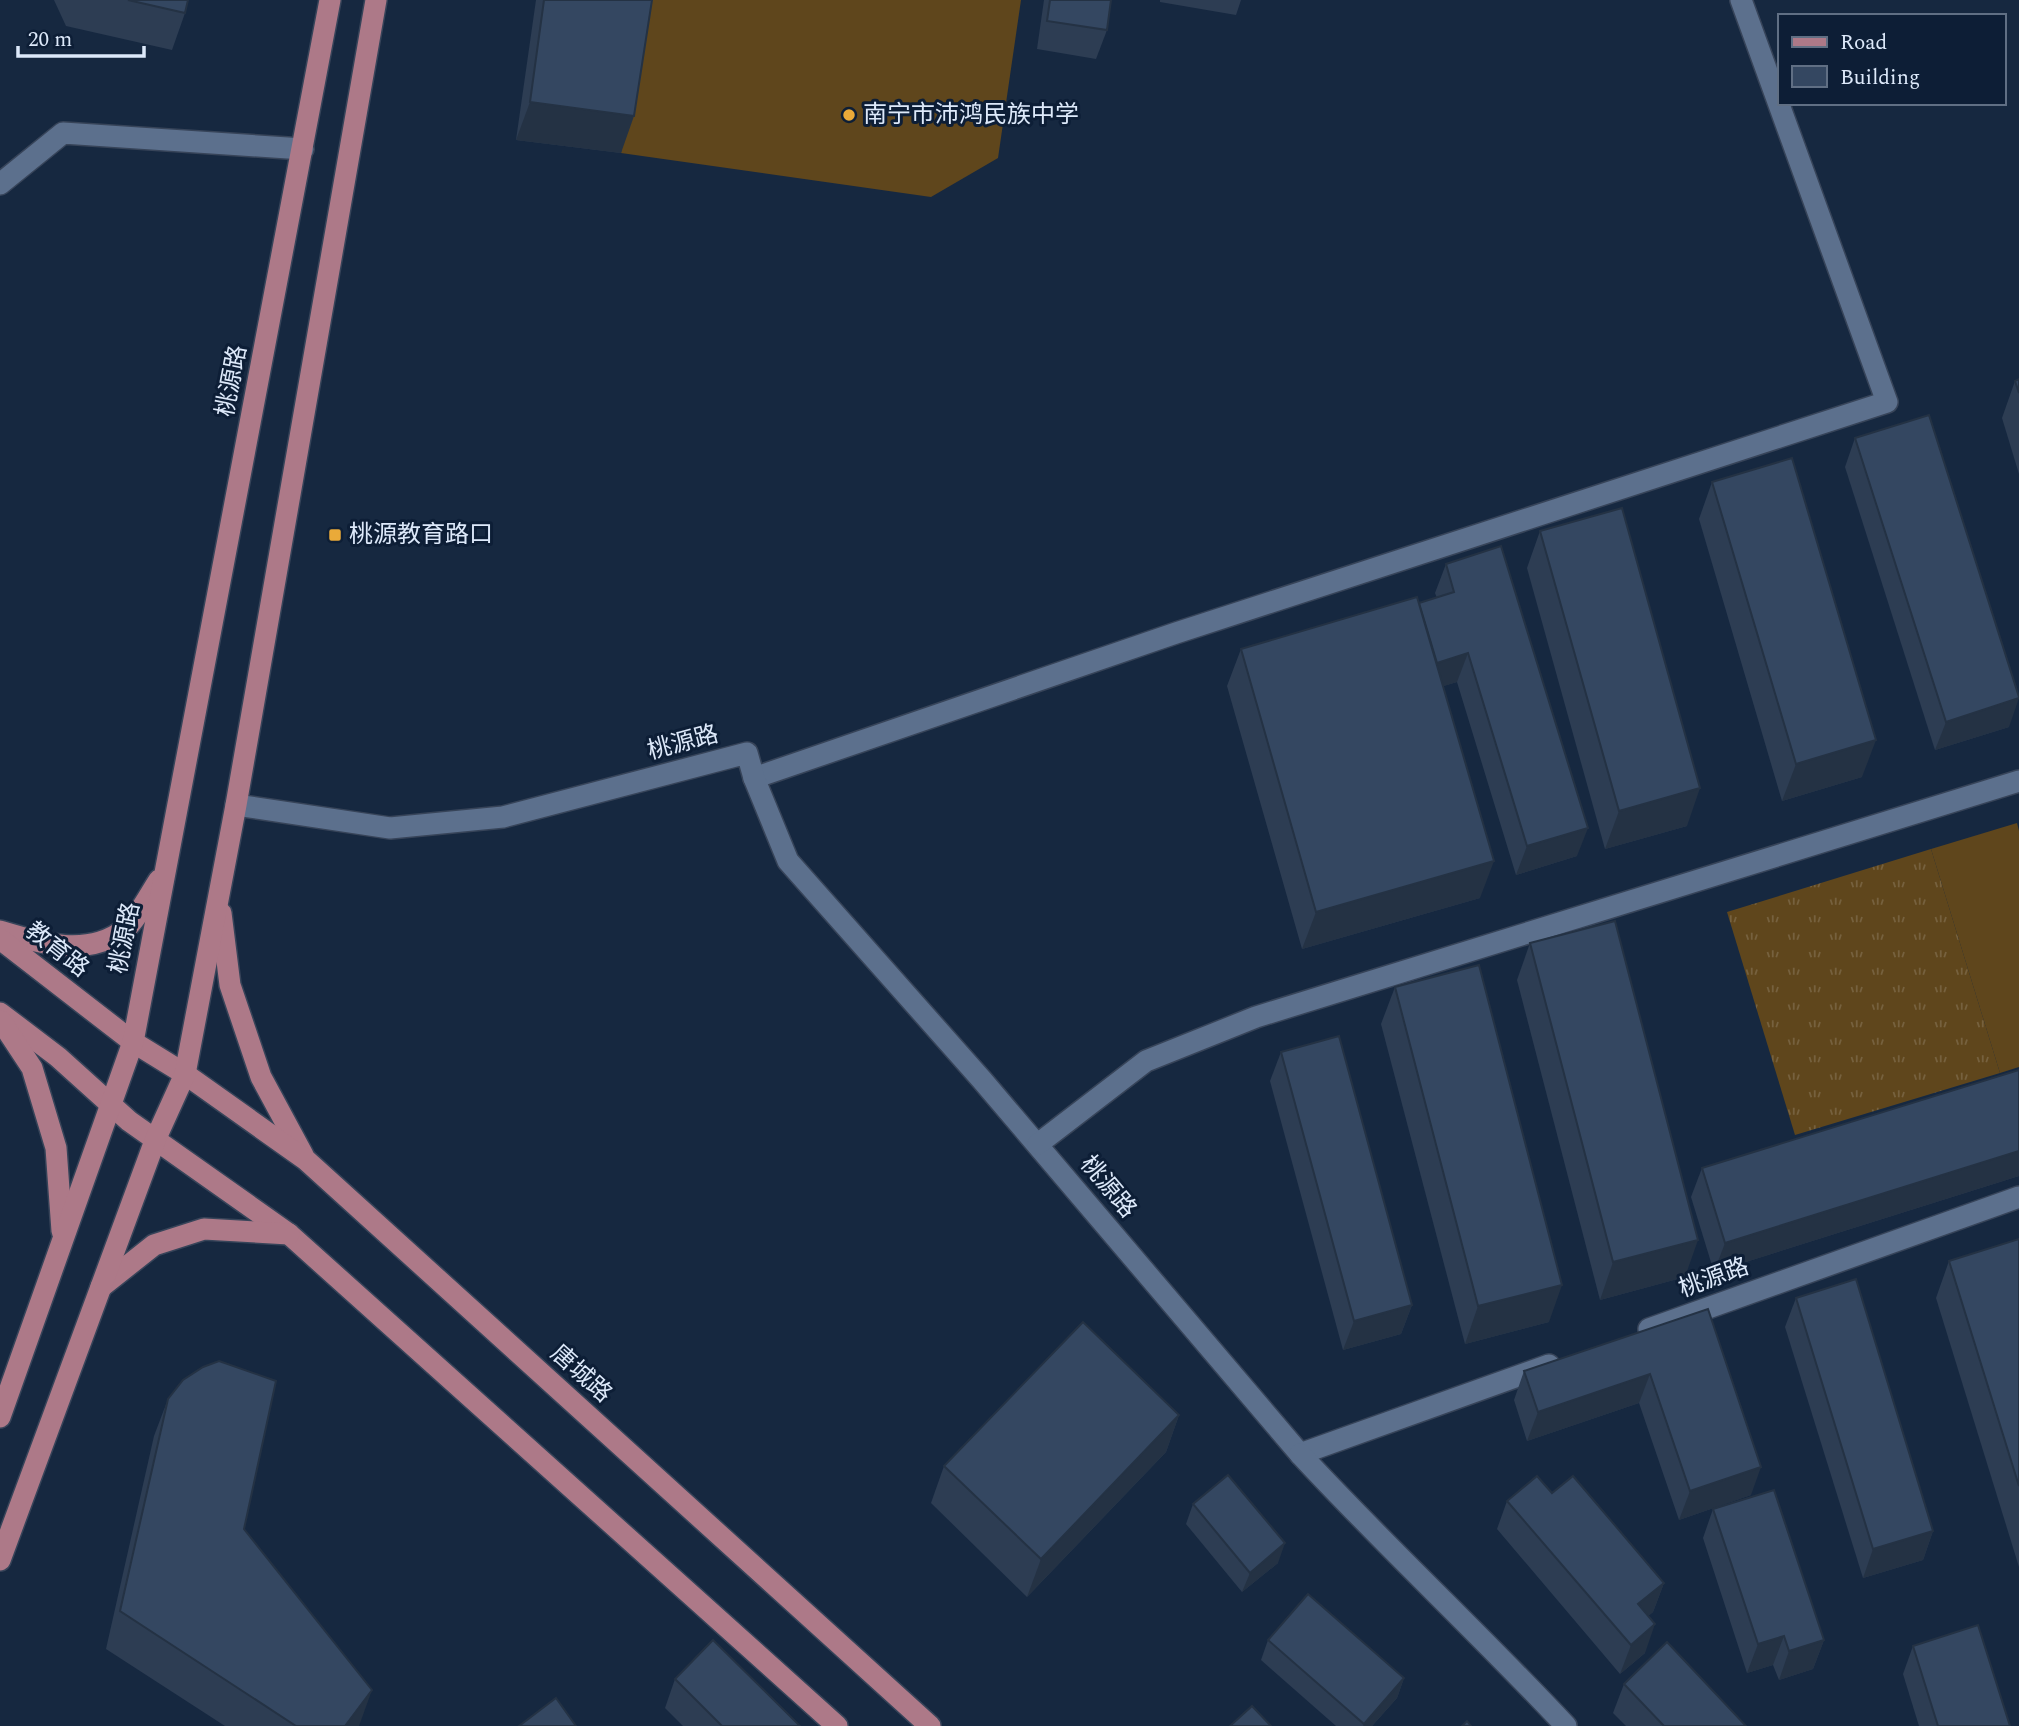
<svg xmlns="http://www.w3.org/2000/svg" width="2019" height="1726" font-family="Spectral,'Noto Sans SC',serif">
  <style>
    .grass { fill: url(#grass-tufts) }
    .garden { fill: #5f461c }
    .lines { fill: none; stroke-linecap: round; stroke-linejoin: round }
    .minor-casing { stroke: #374459; stroke-width: 24 }
    .major-casing { stroke: #374459; stroke-width: 24 }
    .minor { stroke: #5c708d; stroke-width: 21 }
    .major { stroke: #ad7988; stroke-width: 21 }
    .wall { fill: #2d3d53 }
    .shaded-wall { fill: #243244 }
    .building { fill: #344761; stroke: #243244; stroke-width: 2 }
    .poi-dot { fill: #eaaa39; stroke: #0d1e36; stroke-width: 2.5 }
    .labels { text-anchor: middle; dominant-baseline: central; stroke-width: 6; stroke-linejoin: round; paint-order: stroke }
    .poi-label { font-size: 24px; fill: #dde9fa; stroke: #0d1e36; text-anchor: start }
    .street-label { font-size: 24px; fill: #dde9fa; stroke: #0d1e36 }
  </style>
  <defs>
    <pattern id="grass-tufts" width="24" height="20" patternUnits="userSpaceOnUse" patternTransform="scale(1.75)"><rect width="24" height="20" fill="#5f461c"/><path d="M3 7l-1-3M5 7V3M7 7l1-3M15 17l-1-3M17 17v-4M19 17l1-3" fill="none" stroke="#76613e"/></pattern>
  </defs>
  <rect width="100%" height="100%" fill="#162840"/>
  <polygon class="grass" points="1931,849 2000,1073 1795,1135 1727,912"/>
  <g class="garden">
    <polygon points="644,0 1021,0 998,158 931,197 621,153"/>
    <polygon points="2017,823 2019,831 2019,1067 2000,1073 1931,849"/>
  </g>
  <g class="lines">
    <g class="minor-casing">
      <g id="minor">
        <polyline points="0,184 63,133 303,149"/>
        <polyline points="754,778 1176,633 1887,402 1741,0"/>
        <polyline points="236,805 390,828 503,817 747,753 754,778 788,861 982,1080 1300,1454 1549,1365"/>
        <polyline points="1038,1144 1146,1061 1256,1017 2019,781"/>
        <polyline points="1649,1329 2019,1197"/>
        <path d="M1300,1454c86,93 179,179 266,272"/>
      </g>
    </g>
    <g class="major-casing">
      <g id="major">
        <polyline points="221,913 230,985 261,1077 303,1155"/>
        <path d="M0,931c40,12 88,27 125,-2 10,-7 26,-37 34,-49"/>
        <polyline points="0,939 133,1042 185,1074 306,1160 930,1726"/>
        <polyline points="0,1013 58,1057 129,1121 289,1234 837,1726"/>
        <polyline points="1,1021 32,1068 56,1148 62,1231"/>
        <polyline points="101,1287 154,1245 204,1229 289,1234"/>
        <polyline points="0,1417 133,1042 330,0"/>
        <polyline points="0,1560 156,1138 185,1074 236,805 376,0"/>
      </g>
    </g>
    <use href="#minor" class="minor"/>
    <use href="#major" class="major"/>
  </g>
  <g class="wall">
    <polygon points="54,0 188,0 185,13 172,50 66,26"/>
    <polygon points="536,0 652,0 621,153 516,140"/>
    <polygon points="1044,0 1111,0 1107,30 1096,59 1037,49"/>
    <polygon points="1160,0 1241,0 1236,15 1160,2"/>
    <polygon points="2019,379 2019,474 2002,418 2015,381"/>
    <polygon points="1855,438 2009,727 1935,750 1845,467"/>
    <polygon points="1712,482 1862,777 1782,801 1699,519"/>
    <polygon points="1540,531 1687,826 1605,849 1527,568"/>
    <polygon points="1446,564 1577,856 1516,875 1457,682 1443,686 1480,898 1302,949 1227,686 1241,649 1419,603 1437,598 1435,593"/>
    <polygon points="1530,943 1685,1277 1600,1300 1517,980"/>
    <polygon points="1395,987 1549,1322 1465,1344 1381,1024"/>
    <polygon points="1281,1052 1412,1305 1401,1334 1343,1350 1270,1081"/>
    <polygon points="2019,1070 2019,1176 1714,1272 1691,1197 1702,1168"/>
    <polygon points="2019,1239 2019,1567 1936,1298 1949,1261"/>
    <polygon points="1796,1298 1933,1531 1923,1560 1863,1578 1785,1327"/>
    <polygon points="1708,1309 1751,1495 1679,1520 1639,1403 1527,1441 1514,1400 1524,1371"/>
    <polygon points="168,1399 244,1529 359,1726 225,1726 106,1649 154,1436"/>
    <polygon points="1179,1415 1166,1452 1027,1597 931,1503 944,1466"/>
    <polygon points="1552,1493 1664,1583 1653,1612 1648,1616 1645,1653 1620,1674 1497,1529 1507,1501"/>
    <polygon points="1193,1504 1278,1563 1242,1592 1186,1524"/>
    <polygon points="1713,1509 1824,1640 1813,1669 1779,1680 1773,1665 1747,1673 1703,1538"/>
    <polygon points="1268,1640 1404,1678 1397,1698 1372,1726 1336,1726 1261,1660"/>
    <polygon points="1913,1646 2010,1726 1919,1726 1903,1674"/>
    <polygon points="675,1679 800,1726 683,1726 665,1708"/>
    <polygon points="1624,1684 1746,1726 1626,1726 1613,1713"/>
  </g>
  <g class="shaded-wall">
    <polygon points="530,102 634,116 621,153 516,140"/>
    <polygon points="1468,653 1457,682 1422,693 1432,664"/>
    <polygon points="2019,698 2009,727 1935,750 1946,722"/>
    <polygon points="1876,740 1862,777 1782,801 1796,764"/>
    <polygon points="1700,788 1687,826 1605,849 1619,811"/>
    <polygon points="1588,828 1577,856 1516,875 1527,846"/>
    <polygon points="1494,861 1480,898 1302,949 1316,912"/>
    <polygon points="2019,1151 2019,1176 1714,1272 1725,1243"/>
    <polygon points="1698,1240 1685,1277 1600,1300 1613,1262"/>
    <polygon points="1562,1285 1549,1322 1465,1344 1478,1306"/>
    <polygon points="1412,1305 1401,1334 1343,1350 1354,1321"/>
    <polygon points="1650,1374 1639,1403 1527,1441 1538,1412"/>
    <polygon points="1179,1415 1166,1452 1027,1597 1041,1559"/>
    <polygon points="1761,1467 1751,1495 1679,1520 1690,1491"/>
    <polygon points="1933,1531 1923,1560 1863,1578 1873,1549"/>
    <polygon points="1285,1543 1278,1563 1242,1592 1250,1573"/>
    <polygon points="1664,1583 1653,1612 1628,1633 1638,1604"/>
    <polygon points="1655,1624 1645,1653 1620,1674 1631,1645"/>
    <polygon points="1784,1636 1773,1665 1747,1673 1758,1644"/>
    <polygon points="1824,1640 1813,1669 1779,1680 1789,1651"/>
    <polygon points="1404,1678 1397,1698 1372,1726 1363,1726"/>
    <polygon points="372,1690 359,1726 345,1726"/>
  </g>
  <g class="building">
    <polygon points="128,0 188,0 185,13"/>
    <polygon points="544,0 652,0 634,116 530,102"/>
    <polygon points="1050,0 1111,0 1107,30 1047,21"/>
    <polygon points="2019,379 2019,393 2015,381"/>
    <polygon points="1929,415 2019,697 2019,698 1946,722 1855,438"/>
    <polygon points="1792,458 1876,740 1796,764 1712,482"/>
    <polygon points="1622,508 1700,788 1619,811 1540,531"/>
    <polygon points="1501,546 1588,828 1527,846 1468,653 1437,663 1419,603 1454,592 1446,564"/>
    <polygon points="1417,597 1494,861 1316,912 1241,649"/>
    <polygon points="1615,921 1698,1240 1613,1262 1530,943"/>
    <polygon points="1479,965 1562,1285 1478,1306 1395,987"/>
    <polygon points="1339,1036 1412,1305 1354,1321 1281,1052"/>
    <polygon points="2019,1070 2019,1151 1725,1243 1702,1168"/>
    <polygon points="2019,1239 2019,1486 1949,1261"/>
    <polygon points="1856,1279 1933,1531 1873,1549 1796,1298"/>
    <polygon points="1708,1309 1761,1467 1690,1491 1650,1374 1538,1412 1524,1371"/>
    <polygon points="1083,1322 1179,1415 1041,1559 944,1466"/>
    <polygon points="219,1361 276,1381 244,1529 372,1690 345,1726 296,1726 120,1611 168,1399 183,1380 203,1367"/>
    <polygon points="1228,1475 1285,1543 1250,1573 1193,1504"/>
    <polygon points="1537,1476 1552,1493 1573,1476 1664,1583 1638,1604 1655,1624 1631,1645 1507,1501"/>
    <polygon points="1774,1490 1824,1640 1789,1651 1784,1636 1758,1644 1713,1509"/>
    <polygon points="1308,1594 1404,1678 1364,1724 1268,1640"/>
    <polygon points="1978,1625 2010,1726 1938,1726 1913,1646"/>
    <polygon points="713,1640 800,1726 722,1726 675,1679"/>
    <polygon points="1667,1642 1746,1726 1664,1726 1624,1684"/>
    <polygon points="556,1698 576,1726 519,1726"/>
    <polygon points="1252,1706 1271,1726 1230,1726"/>
    <polygon points="1467,1721 1471,1726 1462,1726"/>
  </g>
  <g class="poi-dot">
    <circle cx="849" cy="115" r="7"/>
    <rect x="328" y="528" width="14" height="14" rx="3.5"/>
  </g>
  <g class="labels">
    <g class="poi-label">
      <text x="863" y="115">南宁市沛鸿民族中学</text>
      <text x="349" y="535">桃源教育路口</text>
    </g>
    <g class="street-label">
      <text transform="translate(232 381) rotate(-79)">桃源路</text>
      <text transform="translate(683 743) rotate(-15)">桃源路</text>
      <text transform="translate(125 938) rotate(-79)">桃源路</text>
      <text transform="translate(57 950) rotate(38)">教育路</text>
      <text transform="translate(1108 1187) rotate(50)">桃源路</text>
      <text transform="translate(1714 1278) rotate(-20)">桃源路</text>
      <text transform="translate(581 1374) rotate(42)">唐城路</text>
    </g>
  </g>
  <rect x="1778" y="14" width="228" height="91" fill="#0d1e36" stroke="#606f84" stroke-width="2"/>
  <rect x="1792" y="37" width="35" height="10" fill="#ad7988" stroke="#606f84" stroke-width="2"/>
  <text x="1840" y="49" font-size="21" fill="#dde9fa">Road</text>
  <rect x="1792" y="66" width="35" height="21" fill="#344761" stroke="#606f84" stroke-width="2"/>
  <text x="1840" y="84" font-size="21" fill="#dde9fa">Building</text>
  <path d="M18 46v10h126v-10" fill="none" stroke="#dde9fa" stroke-width="3.5"/>
  <text x="28" y="46" font-size="21" fill="#dde9fa" stroke="#0d1e36" stroke-width="5" paint-order="stroke">20 m</text>
</svg>
